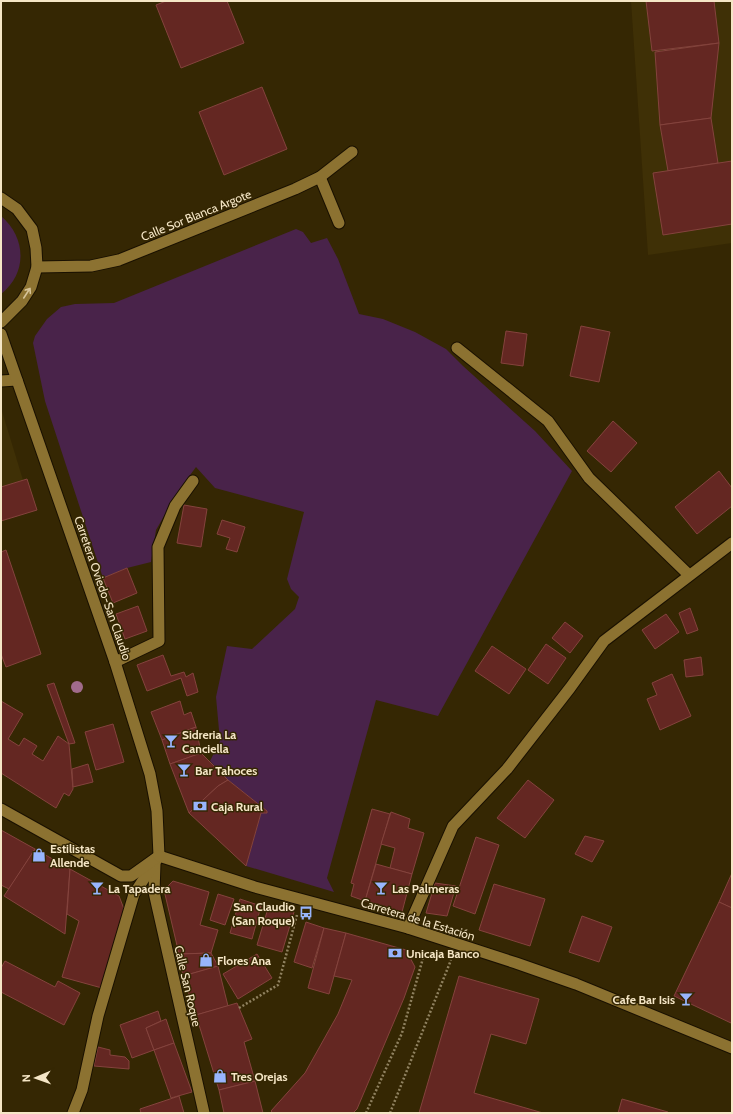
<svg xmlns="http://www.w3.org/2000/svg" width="733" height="1114" font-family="Cabin,sans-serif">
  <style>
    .built { fill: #3f3006 }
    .green { fill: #49234a }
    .building { fill: #642722; stroke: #84433d }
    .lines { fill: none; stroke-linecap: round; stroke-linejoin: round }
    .service-casing { stroke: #191000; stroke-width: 13 }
    .minor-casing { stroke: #191000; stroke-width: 13 }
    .tertiary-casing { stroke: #191000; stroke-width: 13 }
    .path { stroke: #908260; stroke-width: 2.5; stroke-dasharray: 2 2; stroke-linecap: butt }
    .service { stroke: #8c7231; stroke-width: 11 }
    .minor { stroke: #8c7231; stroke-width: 11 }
    .tertiary { stroke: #8c7231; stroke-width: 11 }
    .tree { fill: #a16b8b }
    .oneway { stroke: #d6c399 }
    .labels { text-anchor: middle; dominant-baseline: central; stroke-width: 3; stroke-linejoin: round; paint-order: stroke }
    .street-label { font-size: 12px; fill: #f5e6c6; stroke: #352703 }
    .poi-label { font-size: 12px; font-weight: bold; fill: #f5e6c6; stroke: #352703; text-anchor: start }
  </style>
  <rect width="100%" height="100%" fill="#352703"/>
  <g class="built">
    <polygon points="631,1 732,1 732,243 648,255"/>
    <polygon points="1,408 23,480 1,488"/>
  </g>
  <g class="green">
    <path d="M1,216c25,21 27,57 0,78z"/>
    <polygon points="296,229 303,232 311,243 327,238 338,259 359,314 383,319 415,332 446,349 463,366 535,431 572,471 438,716 376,700 327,878 334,892 246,866 261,813 267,813 267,811 228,780 210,761 220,741 216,697 227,646 252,649 295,609 299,597 291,589 287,579 304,512 215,488 196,467 179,490 156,530 151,562 127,568 103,578 45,401 33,343 35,336 47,319 61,307 75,304 114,303"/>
  </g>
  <g class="building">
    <polygon points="166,1 227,1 244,43 181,68 156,5"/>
    <polygon points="646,1 714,1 719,43 652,51"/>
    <polygon points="719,43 711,118 660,125 655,52"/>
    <polygon points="262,87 287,149 224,175 199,112"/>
    <polygon points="711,118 718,163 668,171 660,125"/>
    <polygon points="732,161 732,224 663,235 653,173"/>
    <polygon points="581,326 610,332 599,382 570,376"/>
    <polygon points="506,331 527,334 523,366 501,363"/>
    <polygon points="613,421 637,443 611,472 587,451"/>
    <polygon points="719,471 732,488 732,506 697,534 675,507"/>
    <polygon points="27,479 37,510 1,521 1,487"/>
    <polygon points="184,505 207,509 201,547 177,543"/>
    <polygon points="222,520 245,527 237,552 226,549 230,538 217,534"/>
    <polygon points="6,550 41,654 6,667 1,654 1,552"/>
    <polygon points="127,568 137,593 113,603 103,578"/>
    <polygon points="138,606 147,631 125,639 116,614"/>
    <polygon points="690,608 698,630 687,634 679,613"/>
    <polygon points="666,614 679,632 655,649 642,630"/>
    <polygon points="565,622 583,636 570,653 552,638"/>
    <polygon points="546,644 566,658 548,684 528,670"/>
    <polygon points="492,646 526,669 509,694 475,671"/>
    <polygon points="163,655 171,676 184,672 186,677 193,673 198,692 187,696 181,678 147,691 137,665"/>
    <polygon points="701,657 703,675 686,677 684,660"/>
    <polygon points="672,674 691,716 660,730 647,699 657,695 652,683"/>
    <polygon points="54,683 75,743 69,744 47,685"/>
    <polygon points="1,701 23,714 8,739 19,746 24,738 37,746 32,754 43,761 58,736 69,744 73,789 69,796 64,793 56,808 1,773"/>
    <polygon points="180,701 184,715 191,712 196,727 162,740 151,712"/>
    <polygon points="113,724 124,762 96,770 85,732"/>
    <polygon points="196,727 201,753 170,764 162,740"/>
    <polygon points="201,753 228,780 218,786 189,813 170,764"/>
    <polygon points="88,764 93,782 73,787 72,769"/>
    <polygon points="228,780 267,811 267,813 261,813 246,866 189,813 218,786"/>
    <polygon points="528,780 554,800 525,838 497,818"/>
    <polygon points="372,809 390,814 365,901 351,896 354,884 351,883"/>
    <polygon points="391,812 410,819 408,828 424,833 412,874 390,868 395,848 381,844"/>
    <polygon points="1,830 35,849 9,889 1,885"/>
    <polygon points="585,836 604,841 592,862 575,854"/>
    <polygon points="476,837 499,845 475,914 453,906"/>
    <polygon points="35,849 70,869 65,934 4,896"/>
    <polygon points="376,864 412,874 402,912 365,901"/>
    <polygon points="70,869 119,896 124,909 102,988 62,977 79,921 67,914"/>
    <polygon points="732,873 732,908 719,902"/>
    <polygon points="173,881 209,892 200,925 218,930 211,953 179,954 164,890"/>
    <polygon points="435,883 456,886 447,916 426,913"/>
    <polygon points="494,884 545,899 530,946 479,930"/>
    <polygon points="218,894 234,899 225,925 210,920"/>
    <polygon points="240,899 261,906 252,939 230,933"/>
    <polygon points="719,902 732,908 732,1021 731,1023 674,996"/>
    <polygon points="269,905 294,912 282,952 257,945"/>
    <polygon points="582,916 612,927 599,962 569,952"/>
    <polygon points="306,922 324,928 312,968 294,962"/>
    <polygon points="324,928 346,933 329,994 308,988"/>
    <polygon points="346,933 406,950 415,967 404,998 357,1109 353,1113 273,1113 271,1111 305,1073 338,1014 352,980 334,976"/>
    <polygon points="211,953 218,966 183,976 179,954"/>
    <polygon points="257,954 272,978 238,999 223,974"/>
    <polygon points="5,961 55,987 58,981 80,993 64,1025 1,992 1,968"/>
    <polygon points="218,966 228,1006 196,1015 183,976"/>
    <polygon points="459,976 539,999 526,1044 491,1034 474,1093 543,1113 419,1113"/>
    <polygon points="237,1003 252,1039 244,1042 255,1081 219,1090 196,1015"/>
    <polygon points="158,1011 161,1021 146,1028 154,1050 132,1058 120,1025"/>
    <polygon points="166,1019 174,1043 154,1050 146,1028"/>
    <polygon points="174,1043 192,1092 171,1098 154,1050"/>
    <polygon points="98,1047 110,1050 110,1055 125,1057 129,1061 129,1069 94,1066"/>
    <polygon points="255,1081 263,1113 224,1113 219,1090"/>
    <polygon points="179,1096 184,1113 141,1113 140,1109"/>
    <polygon points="622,1099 668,1112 668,1113 618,1113"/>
  </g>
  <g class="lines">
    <g class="service-casing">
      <polyline id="service" points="1,381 17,380"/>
    </g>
    <g class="minor-casing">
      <g id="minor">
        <polyline points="320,177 339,223"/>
        <polyline points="1,198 17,209 32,229 36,248 37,267 31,287 22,301 1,322"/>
        <polyline points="37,267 91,266 119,260 295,189 320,177 352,152"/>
        <polyline points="457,348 548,421 589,478 689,575"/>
        <polyline points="115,662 159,641 158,547 175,506 193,481"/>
        <polyline points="155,864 154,892 204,1113"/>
        <polyline points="408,928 453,826 507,769 570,688 604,641 732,543"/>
        <polyline points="73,1113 82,1090 98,1016 134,894 159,856"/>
      </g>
    </g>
    <g class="tertiary-casing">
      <g id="tertiary">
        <polyline points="1,334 115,662 150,774 157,811 159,856"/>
        <polyline points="1,809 121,876 131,876 159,856"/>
        <polyline points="159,856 255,887 408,928 516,963 576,984 732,1048"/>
      </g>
    </g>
    <g class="path">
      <polyline points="239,1008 278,985 297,915"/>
      <polyline points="366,1113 402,1033 425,951"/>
      <polyline points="390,1113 451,960"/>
    </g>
    <use href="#service" class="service"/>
    <use href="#minor" class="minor"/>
    <use href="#tertiary" class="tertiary"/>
  </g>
  <circle class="tree" cx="77" cy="687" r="6"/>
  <defs><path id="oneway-shaft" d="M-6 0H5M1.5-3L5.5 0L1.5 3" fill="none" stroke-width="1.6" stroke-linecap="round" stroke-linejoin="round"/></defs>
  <use class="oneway" href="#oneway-shaft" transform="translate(27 293) rotate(-57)"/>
  <defs>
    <g id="bar-bare" transform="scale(1.08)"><path d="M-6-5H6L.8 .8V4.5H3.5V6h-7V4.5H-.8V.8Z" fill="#98b5fd" stroke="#352703" stroke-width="2.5" paint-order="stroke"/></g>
    <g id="bank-bare" transform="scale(1.08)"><path d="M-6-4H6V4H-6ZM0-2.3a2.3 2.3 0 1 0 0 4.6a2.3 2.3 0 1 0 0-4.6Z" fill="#98b5fd" stroke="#352703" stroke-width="2.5" paint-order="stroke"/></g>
    <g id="shop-bare" transform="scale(1.08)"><path d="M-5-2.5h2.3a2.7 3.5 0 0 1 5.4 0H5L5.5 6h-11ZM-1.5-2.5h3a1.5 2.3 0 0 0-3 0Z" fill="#98b5fd" stroke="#352703" stroke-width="2.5" paint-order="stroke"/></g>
    <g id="bus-bare" transform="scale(1.08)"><path d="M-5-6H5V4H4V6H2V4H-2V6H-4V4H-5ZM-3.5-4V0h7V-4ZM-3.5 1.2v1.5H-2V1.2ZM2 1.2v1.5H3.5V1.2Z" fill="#98b5fd" stroke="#352703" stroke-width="2.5" paint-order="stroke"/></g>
  </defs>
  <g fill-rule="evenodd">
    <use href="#bar-bare" x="171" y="741"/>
    <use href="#bar-bare" x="184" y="770"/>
    <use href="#bank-bare" x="200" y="806"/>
    <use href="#shop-bare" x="39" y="855"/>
    <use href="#bar-bare" x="97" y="888"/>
    <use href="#bar-bare" x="381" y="888"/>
    <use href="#bus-bare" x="306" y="913"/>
    <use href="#bank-bare" x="395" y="953"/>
    <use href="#shop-bare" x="206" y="960"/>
    <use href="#bar-bare" x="686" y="999"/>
    <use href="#shop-bare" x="220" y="1076"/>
  </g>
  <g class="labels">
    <g class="street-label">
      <text transform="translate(196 215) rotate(-22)">Calle Sor Blanca Argote</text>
      <text transform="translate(103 588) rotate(71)">Carretera Oviedo-San Claudio</text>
      <text transform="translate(418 919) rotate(17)">Carretera de la Estación</text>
      <text transform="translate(188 986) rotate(77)">Calle San Roque</text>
    </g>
    <g class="poi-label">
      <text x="182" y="734">Sidreria La<tspan x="182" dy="14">Canciella</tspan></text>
      <text x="195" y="770">Bar Tahoces</text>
      <text x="211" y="806">Caja Rural</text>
      <text x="50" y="848">Estilistas<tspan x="50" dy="14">Allende</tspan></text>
      <text x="108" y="888">La Tapadera</text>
      <text x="392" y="888">Las Palmeras</text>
      <text x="295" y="906" text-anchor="end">San Claudio<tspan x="295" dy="14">(San Roque)</tspan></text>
      <text x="406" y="953">Unicaja Banco</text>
      <text x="217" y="960">Flores Ana</text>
      <text x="675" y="999" text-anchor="end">Cafe Bar Isis</text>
      <text x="231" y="1076">Tres Orejas</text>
    </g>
  </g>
  <rect width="733" height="1114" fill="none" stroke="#f5e6c6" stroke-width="4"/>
  <g transform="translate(36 1078) rotate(268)" stroke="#352703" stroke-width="3" paint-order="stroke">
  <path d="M0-3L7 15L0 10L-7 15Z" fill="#f5e6c6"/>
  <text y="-6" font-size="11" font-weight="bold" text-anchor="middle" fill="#f5e6c6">N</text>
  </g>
</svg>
